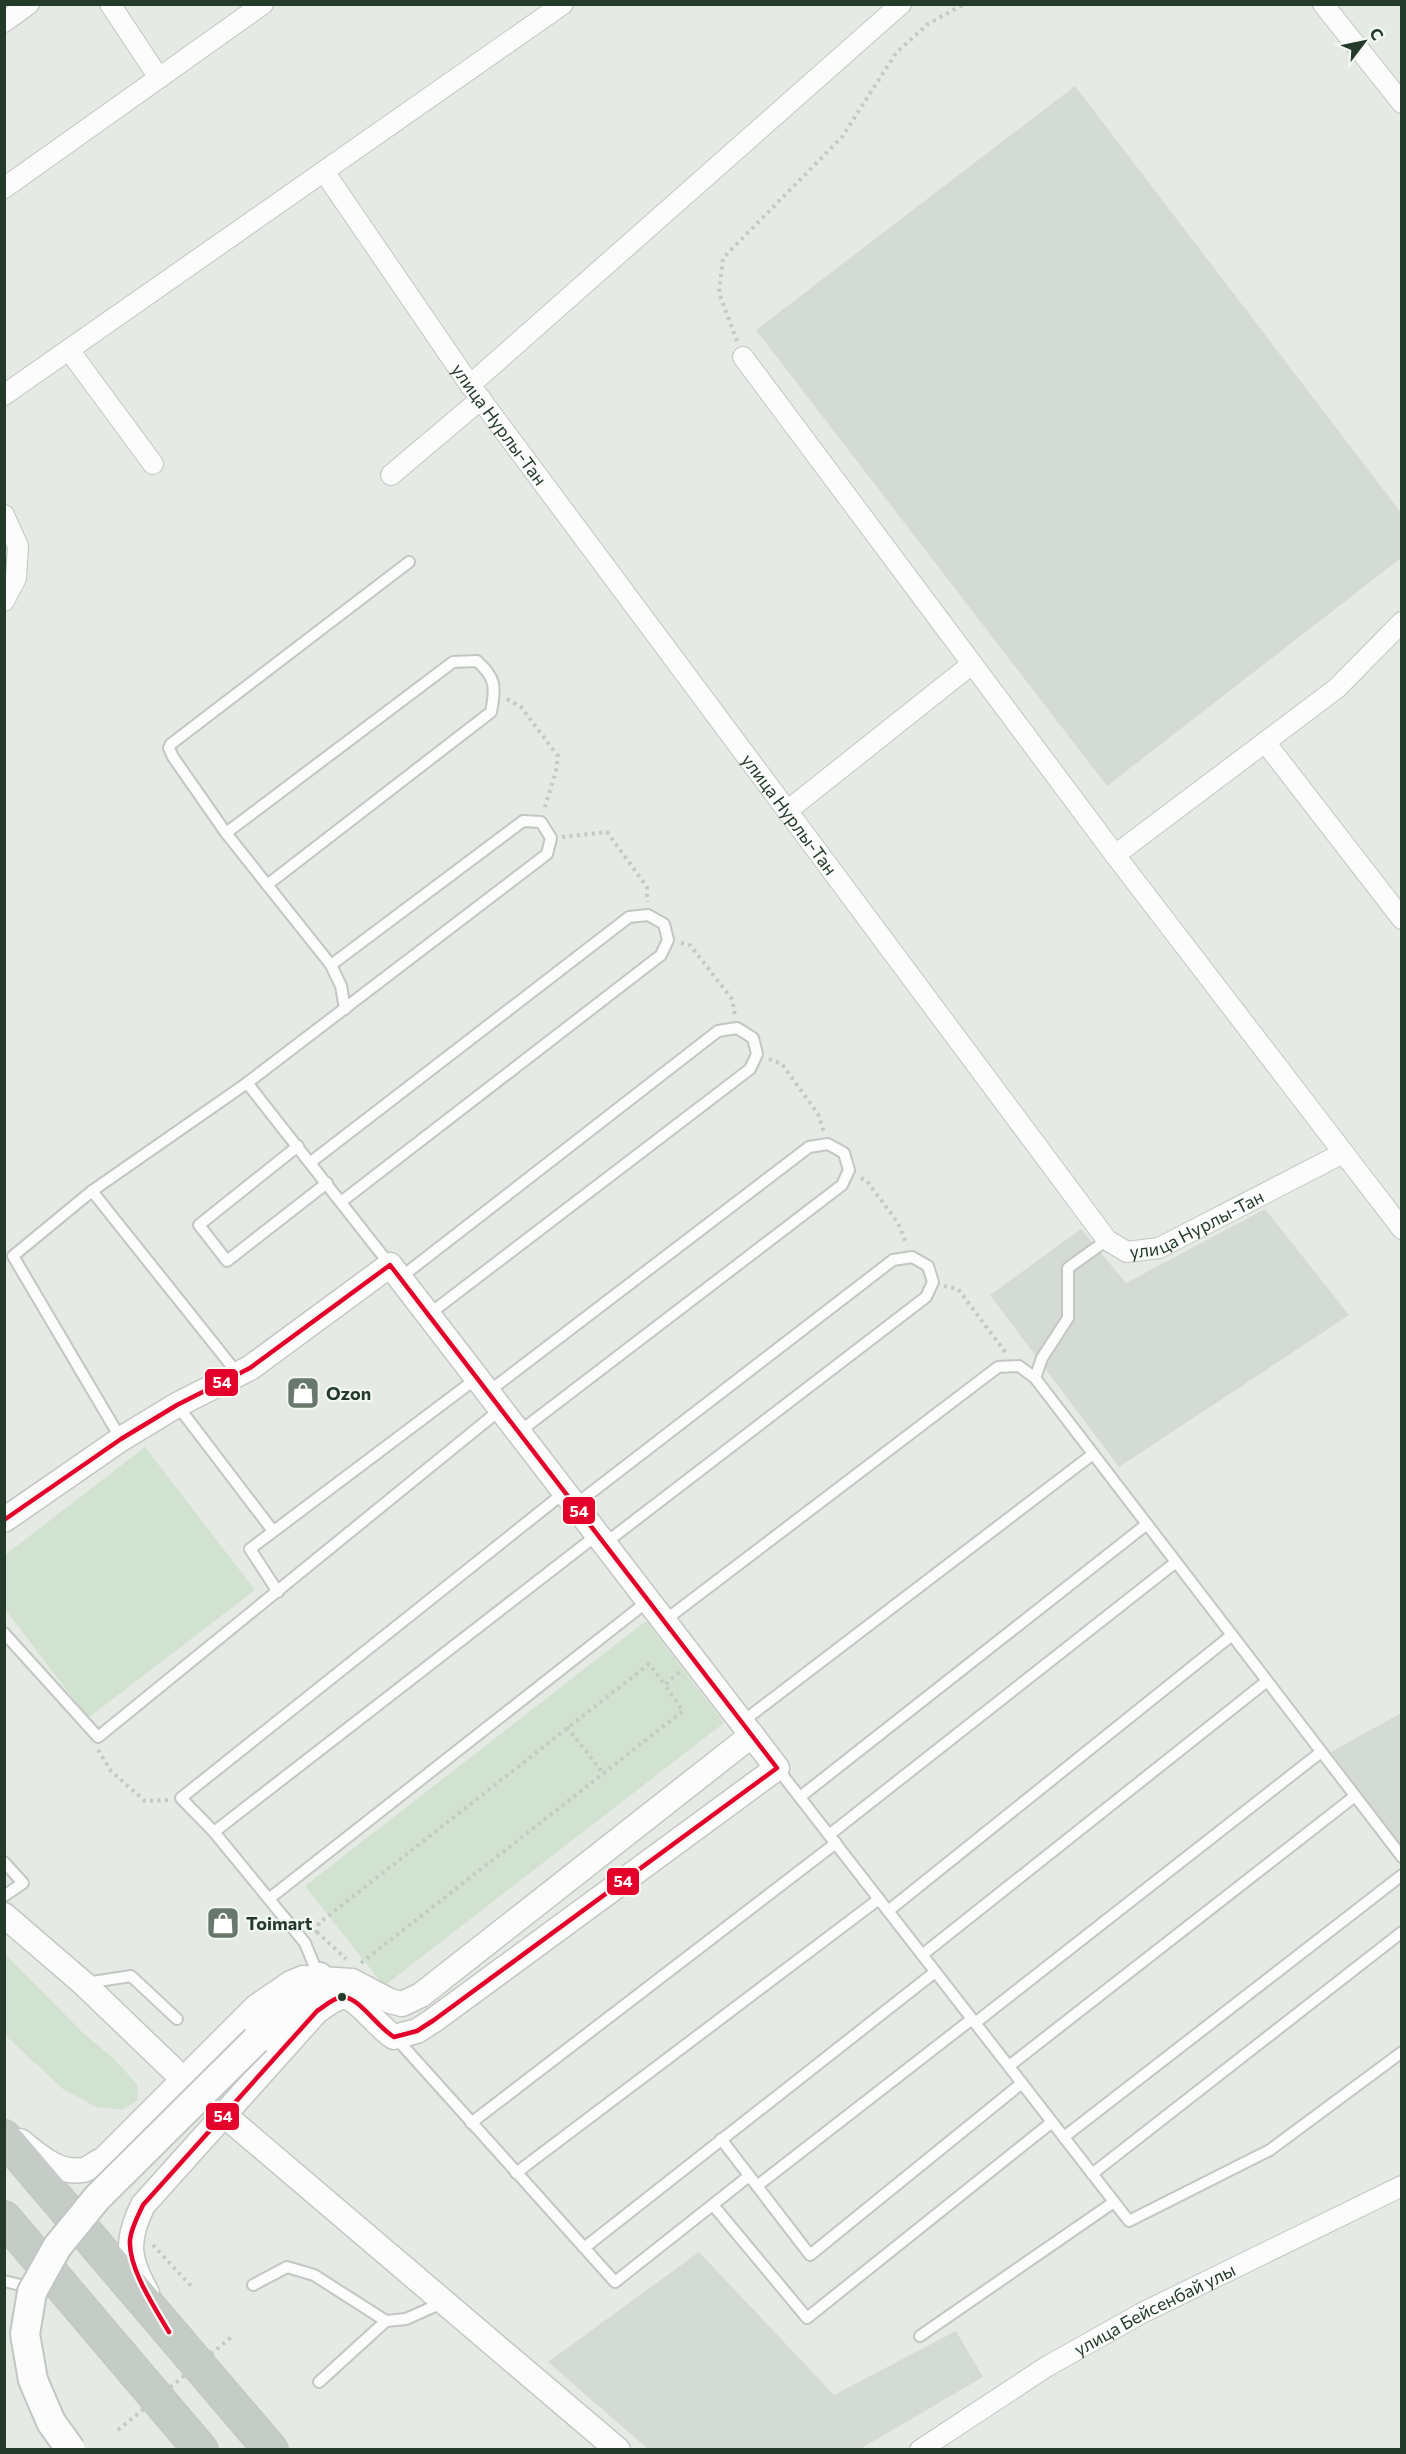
<svg xmlns="http://www.w3.org/2000/svg" width="1406" height="2454" font-family="Commissioner,sans-serif">
  <style>
    .built { fill: #d3dbd4 }
    .green { fill: #d2e2d0 }
    .lines { fill: none; stroke-linecap: round; stroke-linejoin: round }
    .service-casing { stroke: #c2c7c2; stroke-width: 14 }
    .minor-casing { stroke: #c2c7c2; stroke-width: 22 }
    .tertiary-casing { stroke: #c2c7c2; stroke-width: 27 }
    .secondary-casing { stroke: #c0c7c2; stroke-width: 32 }
    .trunk-casing { stroke: #c1c9c3; stroke-width: 36 }
    .path { stroke: #c2cac3; stroke-width: 4; stroke-dasharray: 3 4.5; stroke-linecap: butt }
    .service { stroke: #fbfcfb; stroke-width: 10 }
    .minor { stroke: #fbfcfb; stroke-width: 20 }
    .tertiary { stroke: #fbfcfb; stroke-width: 24 }
    .secondary { stroke: #fbfcfb; stroke-width: 28 }
    .trunk { stroke: #c5ccc7; stroke-width: 33 }
    .secondary-bridge-casing { stroke: #c0c7c2; stroke-width: 32; stroke-linecap: butt }
    .path-bridge { stroke: #c2cac3; stroke-width: 4; stroke-dasharray: 3 4.5; stroke-linecap: butt }
    .secondary-bridge { stroke: #fbfcfb; stroke-width: 28 }
    .bus-1-casing { stroke: #f3f8f4; stroke-width: 9 }
    .bus-1 { stroke: #e4002b; stroke-width: 4.5 }
    .bus-dot { fill: #243b2b; stroke: #f3f8f4; stroke-width: 2 }
    .labels { text-anchor: middle; dominant-baseline: central; stroke-width: 4.5; stroke-linejoin: round; paint-order: stroke }
    .street-label { font-size: 18px; fill: #243b2b; stroke: #f3f8f4 }
    .poi-label { font-size: 18px; font-weight: bold; fill: #243b2b; stroke: #f3f8f4; text-anchor: start }
    .line-badge { stroke: #f3f8f4; stroke-width: 2 }
    .badge-label { font-size: 16px; text-anchor: middle; font-weight: bold; fill: #fff }
  </style>
  <rect width="100%" height="100%" fill="#e5eae5"/>
  <g class="built">
    <polygon points="1075,86 1402,514 1401,558 1107,786 756,330"/>
    <polygon points="1265,1209 1349,1315 1119,1467 990,1295 1081,1229 1126,1283"/>
    <polygon points="1401,1713 1401,1847 1331,1752"/>
    <polygon points="699,2252 834,2395 956,2331 983,2377 860,2449 648,2449 548,2362"/>
  </g>
  <g class="green">
    <polygon points="145,1447 255,1590 88,1718 5,1609 5,1555"/>
    <polygon points="646,1621 724,1723 384,1986 305,1886"/>
    <polygon points="5,1954 83,2033 113,2058 137,2084 138,2100 122,2110 96,2107 63,2089 5,2035"/>
  </g>
  <g class="lines">
    <g class="service-casing">
      <g id="service">
        <path d="M226,833l227,-171 24,-1c19,17 19,26 14,51l-224,173"/>
        <polyline points="345,1009 341,986 331,965 226,833 173,757 169,748 171,744 409,562"/>
        <polyline points="247,1083 390,1265"/>
        <polyline points="298,1146 199,1225 227,1261 327,1183"/>
        <polyline points="311,1162 629,917 648,915 664,924 668,940 661,955 341,1202"/>
        <polyline points="92,1191 238,1374"/>
        <polyline points="400,1278 718,1031 737,1028 753,1038 757,1054 750,1069 428,1315"/>
        <polyline points="1035,1378 1042,1358 1068,1318 1068,1268 1107,1240"/>
        <polyline points="488,1392 809,1147 828,1144 844,1153 849,1170 842,1185 519,1432"/>
        <polyline points="177,1405 273,1531"/>
        <polyline points="121,1439 13,1256 92,1191 247,1083 547,854 551,838 541,822 523,821 331,965"/>
        <polyline points="575,1505 893,1260 912,1257 928,1266 933,1282 926,1297 604,1544"/>
        <polyline points="278,1592 250,1549 477,1378"/>
        <polyline points="664,1621 998,1367 1019,1366 1035,1378 1402,1857"/>
        <polyline points="4,1633 98,1737 501,1409"/>
        <polyline points="742,1722 1093,1454"/>
        <polyline points="777,1768 1129,2221 1270,2150 1402,2052"/>
        <polyline points="800,1797 1147,1524"/>
        <polyline points="214,1832 597,1535"/>
        <polyline points="829,1835 1176,1562"/>
        <polyline points="4,1862 23,1883 4,1896"/>
        <polyline points="270,1898 648,1601"/>
        <polyline points="888,1911 1232,1635"/>
        <polyline points="922,1955 1267,1681"/>
        <polyline points="319,1977 305,1943 214,1832 181,1798 565,1492"/>
        <polyline points="86,1983 131,1976 177,2019"/>
        <polyline points="975,2023 1321,1752"/>
        <polyline points="395,2037 615,2282 749,2176"/>
        <polyline points="1009,2066 1355,1796"/>
        <polyline points="471,2123 836,1843"/>
        <polyline points="1064,2137 1402,1875"/>
        <polyline points="721,2139 810,2255 1022,2083"/>
        <polyline points="516,2173 879,1899"/>
        <polyline points="1092,2174 1402,1932"/>
        <polyline points="757,2186 972,2019"/>
        <polyline points="713,2205 807,2318 1052,2122"/>
        <polyline points="584,2248 935,1972"/>
        <polyline points="4,2281 33,2288"/>
        <polyline points="253,2285 287,2267 314,2275 386,2321 406,2319 444,2302"/>
        <polyline points="920,2336 1114,2202"/>
        <polyline points="319,2382 386,2321"/>
      </g>
    </g>
    <g class="minor-casing">
      <g id="minor">
        <polyline points="110,4 159,78"/>
        <polyline points="1323,4 1402,103"/>
        <polyline points="4,22 29,4"/>
        <path id="s1" d="M325,173l145,212 637,855 20,12 32,-4 184,-95"/>
        <polyline points="4,188 263,4"/>
        <polyline points="69,350 153,464"/>
        <polyline points="743,357 1115,855 1402,1229"/>
        <polyline points="470,385 901,4"/>
        <polyline points="4,395 563,4"/>
        <polyline points="391,475 481,399"/>
        <polyline points="4,515 18,546 16,578 4,601"/>
        <polyline points="1265,742 1402,919"/>
        <polyline points="787,811 972,664"/>
        <polyline points="1115,855 1337,688 1402,622"/>
        <path id="s2" d="M920,2450l126,-83 96,-54 260,-127"/>
      </g>
    </g>
    <g class="tertiary-casing">
      <g id="tertiary">
        <path d="M4,1520l117,-81 56,-34 73,-37 140,-103 387,503 -343,252 -17,11 -23,6c-15,-8 -37,-42 -52,-40 -9,1 -17,9 -25,14l-174,194c-17,35 -16,53 4,88"/>
        <polyline points="4,1915 83,1983 184,2080"/>
        <polyline points="223,2114 618,2450"/>
        <path d="M20,2141c18,14 37,33 63,29 6,-1 14,-8 21,-11l152,-152 35,-24 12,-5 49,3 38,20 12,3 19,-9 331,-260"/>
      </g>
    </g>
    <g class="secondary-casing">
      <polyline id="secondary" points="256,2040 319,1977"/>
    </g>
    <g class="trunk-casing">
      <g id="trunk">
        <polyline points="4,2137 271,2450"/>
        <polyline points="4,2218 201,2450"/>
      </g>
    </g>
    <g class="path">
      <polyline points="737,341 719,293 723,258 842,137 896,53 928,24 964,4"/>
      <polyline points="507,699 521,707 558,756 556,771 544,810"/>
      <polyline points="562,837 607,832 647,887 647,902"/>
      <polyline points="681,943 690,945 732,999 735,1016"/>
      <polyline points="769,1059 782,1064 818,1114 824,1132"/>
      <polyline points="861,1178 867,1181 898,1223 907,1245"/>
      <polyline points="944,1286 958,1289 1006,1353"/>
      <polyline points="567,1727 603,1773"/>
      <polyline points="98,1750 111,1771 145,1801 169,1800"/>
      <polyline points="317,1932 346,1959"/>
      <polyline points="316,1933 319,1923 649,1664 665,1685 679,1672"/>
      <polyline points="361,1963 683,1711 665,1685"/>
      <polyline points="153,2245 191,2286"/>
    </g>
    <use href="#service" class="service"/>
    <use href="#minor" class="minor"/>
    <use href="#tertiary" class="tertiary"/>
    <use href="#secondary" class="secondary"/>
    <use href="#trunk" class="trunk"/>
    <g class="secondary-bridge-casing">
      <polyline id="secondary-bridge" points="71,2450 51,2422 33,2380 25,2334 32,2292 57,2247 97,2198 256,2040"/>
    </g>
    <polyline class="path-bridge" points="118,2430 233,2336"/>
    <use href="#secondary-bridge" class="secondary-bridge"/>
    <g class="bus-1-casing">
      <path id="bus-1" d="M4,1520l117,-81 56,-34 73,-37 140,-103 387,503 -343,252 -17,11 -23,6c-15,-8 -37,-42 -52,-40 -9,1 -17,9 -25,14l-174,194c-5,11 -12,23 -13,35 -2,28 25,68 39,92"/>
    </g>
    <use href="#bus-1" class="bus-1"/>
  </g>
  <defs>
    <g id="shop-square" transform="scale(1.725)"><rect x="-9" y="-9" width="18" height="18" rx="4" fill="#68786c" stroke="#f3f8f4"/><path d="M-5-2.5h2.3a2.7 3.5 0 0 1 5.4 0H5L5.5 6h-11ZM-1.5-2.5h3a1.5 2.3 0 0 0-3 0Z" fill="#fff"/></g>
  </defs>
  <g fill-rule="evenodd">
    <use href="#shop-square" x="303" y="1393"/>
    <use href="#shop-square" x="223" y="1923"/>
  </g>
  <circle class="bus-dot" cx="342" cy="1997" r="5"/>
  <g class="labels">
    <g class="street-label">
      <text stroke="none"><textPath href="#s1" startOffset="306">улица Нурлы-Тан</textPath></text>
      <text stroke="none"><textPath href="#s1" startOffset="792">улица Нурлы-Тан</textPath></text>
      <text stroke="none"><textPath href="#s1" startOffset="1422">улица Нурлы-Тан</textPath></text>
      <text stroke="none"><textPath href="#s2" startOffset="274">улица Бейсенбай улы</textPath></text>
    </g>
    <g class="poi-label">
      <text x="326" y="1393">Ozon</text>
      <text x="246" y="1923">Toimart</text>
    </g>
  </g>
  <g class="line-badge">
    <rect x="204" y="1368" width="35" height="29" rx="6" fill="#e4002b"/>
    <rect x="562" y="1496" width="34" height="29" rx="6" fill="#e4002b"/>
    <rect x="606" y="1867" width="34" height="29" rx="6" fill="#e4002b"/>
    <rect x="205" y="2102" width="35" height="29" rx="6" fill="#e4002b"/>
  </g>
  <g class="badge-label">
    <text x="222" y="1388">54</text>
    <text x="579" y="1517">54</text>
    <text x="623" y="1887">54</text>
    <text x="223" y="2122">54</text>
  </g>
  <rect width="1406" height="2454" fill="none" stroke="#243b2b" stroke-width="12"/>
  <g transform="translate(1364 42) rotate(58)" stroke="#f3f8f4" stroke-width="4.5" paint-order="stroke">
  <path d="M0-4.5L10 22L0 15L-10 22Z" fill="#243b2b"/>
  <text y="-9" font-size="16" font-weight="bold" text-anchor="middle" fill="#243b2b">С</text>
  </g>
</svg>
